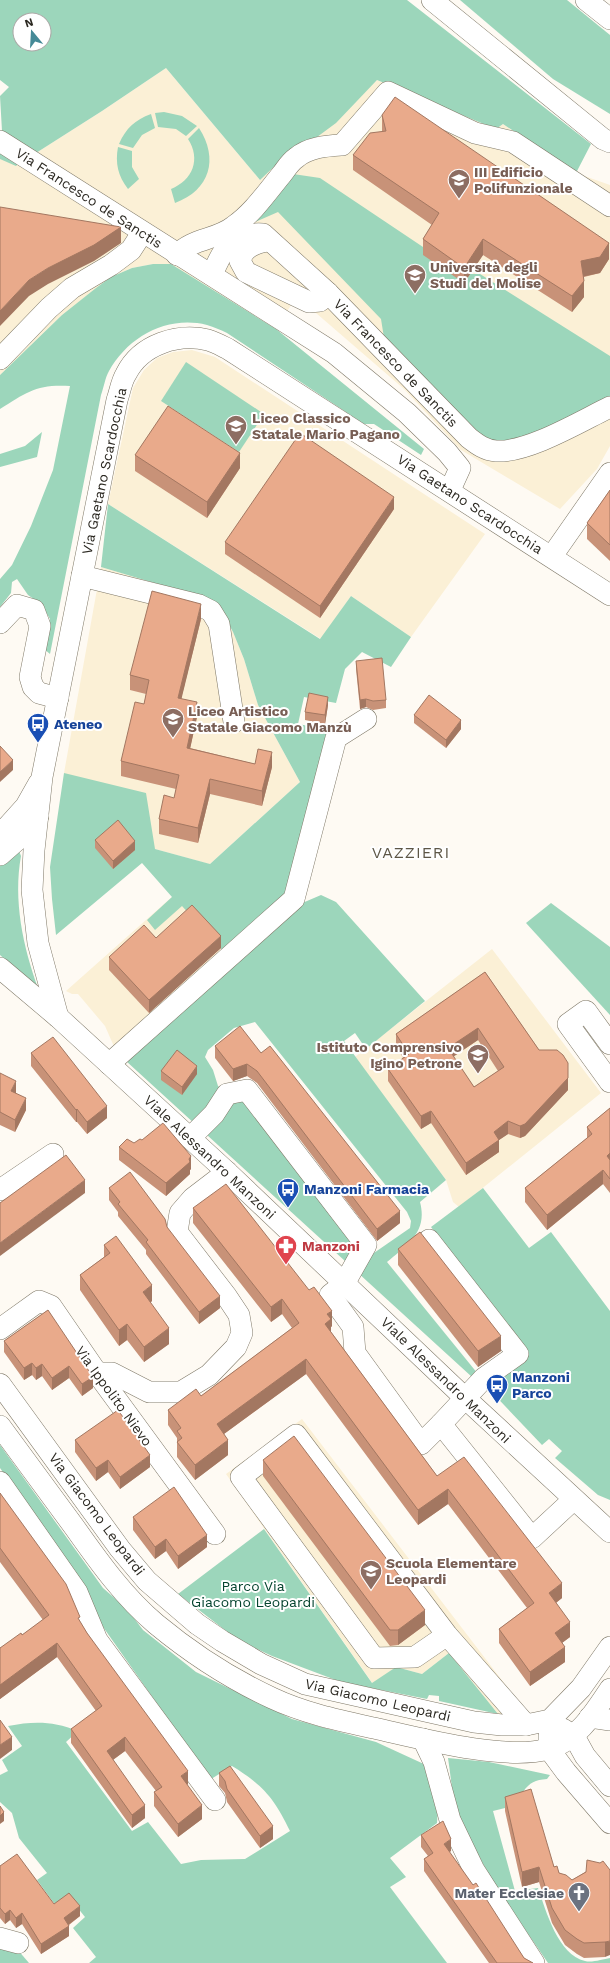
<svg xmlns="http://www.w3.org/2000/svg" width="610" height="1963" font-family="'Work Sans',sans-serif">
  <style>
    .built { fill: #fbf0d6 }
    .green { fill: #9cd6bb; fill-rule: evenodd }
    .lines { fill: none; stroke-linecap: round; stroke-linejoin: round }
    .minor-casing { stroke: #7f7867; stroke-width: 22 }
    .minor { stroke: #fff; stroke-width: 21 }
    .wall { fill: #c89278; fill-rule: evenodd }
    .shaded-wall { fill: #a37761 }
    .building { fill: #e9aa8b; stroke: #a37761; fill-rule: evenodd }
    .labels { text-anchor: middle; dominant-baseline: central; stroke-width: 4; stroke-linejoin: round; paint-order: stroke }
    .education-label { font-size: 14px; font-weight: bold; fill: #785e54; stroke: #fff; text-anchor: start }
    .street-label { font-size: 14px; fill: #2c2922; stroke: #fff }
    .transit-label { font-size: 14px; font-weight: bold; fill: #164399; stroke: #fff; text-anchor: start }
    .health-label { font-size: 14px; font-weight: bold; fill: #be3a42; stroke: #fff; text-anchor: start }
    .park-label { font-size: 14px; fill: #04432e; stroke: #fff }
    .worship-label { font-size: 14px; font-weight: bold; fill: #5b616d; stroke: #fff; text-anchor: end }
    .quarter-label { font-size: 16px; letter-spacing: 1px; fill: #5d5646; stroke: #fff }
  </style>
  <rect width="100%" height="100%" fill="#fefaf3"/>
  <g class="built">
    <polygon points="166,68 260,180 296,146 358,98 377,80 496,129 503,124 576,173 610,185 610,446 597,469 560,509 461,450 404,389 316,313 293,302 276,329 171,264 153,264 132,268 111,277 62,315 0,375 0,151 36,153 102,111"/>
    <polygon points="192,350 215,357 485,534 411,637 351,596 321,639 108,504 133,388 144,370 157,358 173,352"/>
    <polygon points="101,567 201,597 218,604 233,632 244,659 258,705 300,782 210,864 262,920 116,1051 105,1026 78,994 72,994 66,991 209,864 155,849 64,773"/>
    <polygon points="492,949 601,1093 459,1207 453,1202 446,1180 355,1057"/>
    <polygon points="302,1419 530,1717 498,1714 449,1653 422,1674 396,1667 373,1684 226,1474"/>
  </g>
  <g class="green">
    <path d="M0,0h407l184,144 -15,29 -73,-49 -7,5 -119,-49 -41,43 -23,17 -17,6 -36,34 -94,-112 -64,43 -66,42 -34,-22 -2,-35 9,-9 -9,-7zM20,20h24v24h-24z"/>
    <polygon points="460,0 567,0 610,35 610,114 553,79"/>
    <polygon points="164,112 182,116 197,126 186,136 176,129 158,127 155,113"/>
    <path d="M151,114l4,14 -13,7 -9,13 -14,-4c7,-16 16,-24 32,-30z"/>
    <path d="M199,128c20,31 11,62 -24,75l-4,-14c22,-9 30,-30 17,-50z"/>
    <path d="M118,147l14,4v16l7,12 -11,10c-10,-13 -13,-26 -10,-42z"/>
    <polygon points="0,151 19,163 16,166 0,159"/>
    <polygon points="293,174 320,178 426,249 464,283 470,274 480,274 610,356 610,397 525,438 499,444 476,438 385,344 381,319 278,212 248,225 275,200"/>
    <path d="M153,264h18l105,65 148,120 -3,6 -47,-31h-10l-137,-91c-6,-3 -13,-6 -20,-8 -40,-10 -79,12 -98,46 -4,7 -5,16 -8,24l-51,259 -6,-5 6,-30 -9,-15 -13,-9 -11,-16 -5,3 -1,11 -11,14v-28l12,-14 19,-39 22,-56 17,-84c-33,-2 -43,6 -70,23v-34l62,-60 34,-27 15,-11 21,-9z"/>
    <polygon points="186,362 264,414 239,452 161,401"/>
    <polygon points="42,432 37,457 0,467 0,454 25,446"/>
    <polygon points="108,504 320,639 351,596 411,637 391,667 362,652 345,669 336,703 304,697 298,724 330,730 291,893 225,953 182,906 155,930 147,920 172,897 142,863 56,935 52,899 50,867 64,773 146,793 155,849 210,864 300,782 258,705 244,659 233,632 218,604 201,597 101,567"/>
    <path d="M19,851l2,5c-8,44 2,91 17,132l-38,-33v-93z"/>
    <path d="M321,895l15,7 89,99 -59,48 -11,-16 -11,8 102,139 -26,22c8,30 -13,43 -33,60l91,112 -6,3 -346,-316 174,-157zM255,1022l152,190 4,9 -1,7 -39,27 -128,-157h-13l-12,-12 -5,-16 -8,-13 3,-7 26,-22z"/>
    <polygon points="551,903 610,947 610,1015 526,923"/>
    <polygon points="483,1188 529,1248 551,1232 610,1311 610,1500 598,1495 555,1458 562,1451 549,1439 542,1445 484,1384 528,1354 431,1227"/>
    <path d="M0,1445l103,143 24,21 16,21 53,42 96,47 84,23 50,23 12,41 -1,17 -47,35 16,19 -16,10 57,76h-358l7,-6 -23,-29 12,-11 -16,-20 -13,9 -19,-26 10,-7 -28,-35 -7,-25 -12,-11v-27l8,-4 -6,-11 20,-14 -14,-20c26,-5 45,-5 70,5l-12,11 66,89 16,-9 33,42 20,-4 44,-1 45,-28c-16,-33 -27,-46 -58,-65l-24,15 -50,-76 -62,-88 -13,-31 -83,-118z"/>
    <polygon points="264,1529 372,1683 396,1667 422,1674 449,1653 498,1714 439,1701 439,1696 429,1695 427,1699 341,1682 272,1656 238,1640 178,1594"/>
    <path d="M448,1758l41,4 61,13 -3,4c-12,1 -17,3 -24,13l5,10 -35,9 22,80 23,-3c8,23 20,67 47,73 7,2 18,-2 25,-3v5h-62c-32,-47 -66,-93 -88,-146 -8,-18 -9,-40 -12,-59z"/>
    <polygon points="0,1944 17,1949 29,1963 0,1963"/>
  </g>
  <g class="lines">
    <g class="minor-casing">
      <g id="minor">
        <polyline points="432,0 603,139 610,142"/>
        <polyline points="586,0 610,19"/>
        <polyline points="0,141 334,353 407,413 447,452 460,468 450,490"/>
        <path d="M268,241c-12,2 -25,6 -28,20l6,11 63,30 11,-1 8,-8"/>
        <path d="M177,255c15,-17 40,-15 57,-29 19,-13 33,-34 48,-52 4,-5 8,-12 14,-16 13,-11 31,-12 46,-13l46,-53 87,41 38,9 97,64"/>
        <path d="M212,275c10,-25 20,-43 51,-41l65,59 141,145c9,7 16,12 27,13 32,2 85,-30 114,-44"/>
        <polyline points="0,359 49,308 72,288 111,265 131,250 142,233"/>
        <polyline points="552,556 610,473"/>
        <polyline points="82,576 199,605 211,611 219,624 234,722"/>
        <polyline points="0,623 17,605 34,610 40,626 30,677 33,687 39,693 58,698"/>
        <polyline points="0,835 26,806 39,783"/>
        <polyline points="0,855 16,841 38,816"/>
        <polyline points="0,968 58,1017 227,1172 465,1398 610,1532"/>
        <path d="M58,1017l-20,-74 -6,-53 2,-40 8,-73 75,-377c3,-8 4,-18 9,-26 15,-30 52,-41 82,-34 7,2 14,6 20,9l382,246"/>
        <polyline points="610,1044 586,1011 568,1024 610,1082"/>
        <polyline points="109,1064 294,899 336,738 366,719"/>
        <polyline points="190,1138 214,1114 227,1094 247,1090 366,1245 344,1284 330,1295 353,1327 355,1353 421,1444 441,1424 532,1538 573,1500"/>
        <polyline points="0,1190 53,1154"/>
        <polyline points="429,1240 518,1354 484,1378 441,1424"/>
        <polyline points="0,1329 39,1301 51,1306 97,1373 215,1534"/>
        <polyline points="97,1373 112,1373 149,1392 181,1392 209,1375 236,1347 242,1333 239,1315 227,1297 177,1232 180,1213 193,1198 227,1172"/>
        <polyline points="0,1384 120,1549 147,1581 197,1624 222,1641 261,1664 305,1684 474,1722 502,1725 526,1725 550,1720 581,1688 610,1647"/>
        <path d="M0,1426c25,34 50,68 75,102 24,34 49,69 81,96 35,29 75,55 116,74 34,16 70,23 106,31 44,10 128,32 170,20 29,-8 46,-36 62,-60"/>
        <polyline points="0,1482 77,1592 97,1640 215,1800"/>
        <polyline points="447,1635 415,1657 374,1658 241,1477 296,1435 447,1635 526,1725"/>
        <polyline points="590,1717 610,1720"/>
        <polyline points="563,1729 574,1736 585,1756 610,1786"/>
        <polyline points="549,1735 549,1749 566,1772 610,1823"/>
        <polyline points="423,1739 434,1762 450,1820 474,1870 534,1963"/>
        <polyline points="0,1938 18,1943"/>
      </g>
    </g>
    <use href="#minor" class="minor"/>
  </g>
  <g class="wall">
    <polygon points="382,115 609,259 600,273 584,277 584,297 572,312 483,255 464,283 423,255 423,239 432,225 353,170 353,155 382,132"/>
    <polygon points="135,455 240,468 207,518 135,471"/>
    <polygon points="610,490 610,561 587,539 587,523"/>
    <polygon points="394,509 320,618 225,554 225,542"/>
    <polygon points="201,619 181,699 197,717 190,748 255,764 272,767 262,806 210,794 198,843 159,834 159,819 174,798 176,789 121,776 121,761 144,704 146,694 130,690 130,675"/>
    <polygon points="356,661 386,700 386,708 373,710 366,707 360,709 356,669"/>
    <polygon points="328,705 325,724 305,720 305,712"/>
    <polygon points="414,715 461,729 446,748 414,723"/>
    <polygon points="95,840 135,850 113,869 95,848"/>
    <polygon points="156,938 221,948 149,1013 109,970 109,957"/>
    <path d="M485,972l54,78 29,13v27l-43,46 -5,2 -12,-4 -9,6v12l-33,23 -35,-52 -10,6 -33,-48v-12l15,-11 -7,-12v-12zM478,1040l20,31 -24,16 -21,-30z"/>
    <polygon points="215,1046 261,1053 400,1223 377,1241 257,1083 247,1076 233,1081 215,1058"/>
    <polygon points="31,1053 107,1118 87,1134 77,1122 76,1122 31,1066"/>
    <polygon points="161,1071 197,1074 182,1095 161,1080"/>
    <polygon points="0,1073 16,1093 26,1110 15,1132 0,1125"/>
    <polygon points="610,1108 610,1193 603,1184 547,1230 525,1202 525,1188 587,1138 587,1127"/>
    <polygon points="134,1143 191,1169 190,1170 190,1174 166,1196 119,1160 119,1147"/>
    <polygon points="109,1188 167,1227 220,1308 199,1324 146,1254 146,1250 118,1216 118,1212 109,1200"/>
    <polygon points="193,1208 332,1326 331,1327 331,1332 437,1476 562,1598 556,1603 570,1637 562,1643 565,1662 530,1686 499,1643 499,1629 527,1608 448,1504 418,1525 306,1374 224,1434 228,1455 195,1480 177,1457 177,1438 168,1425 168,1410 201,1396 292,1328 282,1314 271,1322 193,1223"/>
    <polygon points="104,1245 152,1301 150,1303 169,1344 144,1362 127,1340 119,1346 80,1290 80,1275 104,1257"/>
    <polygon points="398,1249 501,1351 478,1367 398,1265"/>
    <polygon points="48,1310 93,1388 82,1396 69,1378 52,1390 42,1376 36,1380 32,1375 24,1380 4,1352 4,1341"/>
    <polygon points="75,1440 150,1467 120,1489 108,1472 96,1481 75,1452"/>
    <polygon points="263,1460 425,1625 398,1645 390,1646 263,1476"/>
    <polygon points="0,1493 87,1633 188,1784 187,1785 202,1819 178,1837 154,1806 154,1792 156,1791 125,1751 113,1760 145,1818 132,1828 71,1743 71,1729 96,1711 57,1657 0,1699 0,1648 22,1635 43,1620 0,1562"/>
    <polygon points="133,1517 207,1547 178,1569 166,1551 155,1559 133,1530"/>
    <polygon points="219,1773 273,1839 260,1848 227,1802 225,1793 219,1786"/>
    <polygon points="505,1797 559,1873 572,1880 600,1863 610,1870 605,1957 584,1958 577,1954 565,1945 552,1923 539,1882 522,1887 505,1811"/>
    <polygon points="421,1835 451,1851 449,1852 524,1958 533,1963 489,1963 424,1871 424,1859 428,1856 421,1847"/>
    <polygon points="0,1866 54,1904 80,1916 69,1925 69,1936 41,1954 22,1924 16,1928 10,1920 5,1924 0,1918"/>
  </g>
  <g class="shaded-wall">
    <polygon points="121,227 121,243 94,261 48,284 29,296 0,326 0,311 29,280 48,268"/>
    <polygon points="483,239 483,255 464,283 464,268"/>
    <polygon points="609,243 609,259 600,273 581,277 581,261"/>
    <polygon points="584,281 584,297 572,312 572,296"/>
    <polygon points="240,453 240,468 207,518 207,502"/>
    <polygon points="394,497 394,509 320,618 320,606"/>
    <polygon points="201,604 201,619 178,713 178,698"/>
    <polygon points="328,697 328,705 325,724 325,715"/>
    <polygon points="366,699 366,707 360,709 360,700"/>
    <polygon points="197,702 197,717 187,763 187,748"/>
    <polygon points="461,720 461,729 446,748 446,740"/>
    <polygon points="272,752 272,767 262,806 262,791"/>
    <polygon points="13,760 13,770 0,782 0,772"/>
    <polygon points="210,779 210,794 198,843 198,828"/>
    <polygon points="135,841 135,850 113,869 113,861"/>
    <polygon points="221,936 221,948 149,1013 149,1000"/>
    <polygon points="478,1028 478,1040 448,1060 448,1048"/>
    <polygon points="247,1064 247,1076 233,1081 233,1069"/>
    <polygon points="197,1066 197,1074 182,1095 182,1087"/>
    <polygon points="568,1078 568,1090 525,1136 520,1138 520,1126"/>
    <polygon points="16,1081 16,1094 11,1091"/>
    <polygon points="26,1098 26,1110 15,1132 15,1120"/>
    <polygon points="107,1106 107,1118 87,1134 87,1122"/>
    <polygon points="77,1109 77,1122 76,1122 76,1110"/>
    <polygon points="431,1111 431,1123 421,1129 421,1116"/>
    <polygon points="508,1121 508,1134 499,1140 499,1152 466,1175 466,1163 494,1132"/>
    <polygon points="610,1153 610,1168 607,1156"/>
    <polygon points="191,1156 191,1169 190,1170 190,1174 166,1196 166,1183"/>
    <polygon points="603,1170 603,1184 547,1230 547,1215"/>
    <polygon points="85,1180 85,1193 0,1256 0,1243"/>
    <polygon points="400,1211 400,1223 377,1241 377,1229"/>
    <polygon points="152,1285 152,1301 143,1308 143,1292"/>
    <polygon points="220,1296 220,1308 199,1324 199,1312"/>
    <polygon points="282,1299 282,1314 271,1322 271,1307"/>
    <polygon points="332,1311 332,1326 331,1327 331,1334 325,1324 327,1314"/>
    <polygon points="127,1324 127,1340 119,1346 119,1330"/>
    <polygon points="169,1328 169,1344 144,1362 144,1347"/>
    <polygon points="501,1336 501,1351 478,1367 478,1351"/>
    <polygon points="306,1359 306,1374 217,1439 217,1424"/>
    <polygon points="32,1363 32,1375 24,1380 24,1368"/>
    <polygon points="42,1364 42,1376 36,1380 36,1368"/>
    <polygon points="69,1366 69,1378 52,1390 52,1378"/>
    <polygon points="93,1377 93,1388 82,1396 82,1384"/>
    <polygon points="228,1440 228,1455 195,1480 195,1465"/>
    <polygon points="150,1455 150,1467 120,1489 120,1477"/>
    <polygon points="108,1460 108,1472 96,1481 96,1468"/>
    <polygon points="448,1489 448,1504 418,1525 418,1510"/>
    <polygon points="207,1535 207,1547 178,1569 178,1556"/>
    <polygon points="166,1539 166,1551 155,1559 155,1547"/>
    <polygon points="562,1583 562,1598 549,1608 549,1593"/>
    <polygon points="425,1610 425,1625 398,1645 398,1630"/>
    <polygon points="570,1622 570,1637 555,1648 555,1633"/>
    <polygon points="57,1643 57,1657 0,1699 0,1685"/>
    <polygon points="565,1647 565,1662 530,1686 530,1672"/>
    <polygon points="12,1737 12,1750 0,1759 0,1745"/>
    <polygon points="125,1737 125,1751 107,1764 107,1751"/>
    <polygon points="188,1771 188,1784 181,1790 181,1776"/>
    <polygon points="145,1805 145,1818 132,1828 132,1815"/>
    <polygon points="202,1805 202,1819 178,1837 178,1824"/>
    <polygon points="4,1812 4,1821 0,1824 0,1816"/>
    <polygon points="273,1826 273,1839 260,1848 260,1836"/>
    <polygon points="451,1839 451,1851 444,1856 444,1844"/>
    <polygon points="539,1867 539,1882 522,1887 522,1872"/>
    <polygon points="80,1906 80,1916 64,1928 64,1918"/>
    <polygon points="10,1910 10,1920 5,1924 5,1914"/>
    <polygon points="22,1913 22,1924 16,1928 16,1918"/>
    <polygon points="69,1926 69,1936 41,1954 41,1944"/>
    <polygon points="610,1941 610,1955 605,1957 605,1942"/>
  </g>
  <g class="building">
    <polygon points="395,97 609,243 600,257 581,261 584,281 572,296 483,239 464,268 423,239 439,213 353,155 370,133 386,131 382,115"/>
    <polygon points="0,207 121,227 94,245 48,268 29,280 0,311"/>
    <polygon points="168,406 240,453 207,502 135,455"/>
    <polygon points="300,433 394,497 320,606 225,542"/>
    <polygon points="610,490 610,545 587,523"/>
    <polygon points="152,591 201,604 178,698 197,702 187,748 255,764 258,749 272,752 262,791 210,779 198,828 159,819 164,795 174,798 179,775 121,761 135,702 144,704 149,680 130,675"/>
    <polygon points="382,658 386,700 373,701 366,699 360,700 356,661"/>
    <polygon points="309,693 328,697 325,715 305,712"/>
    <polygon points="429,695 461,720 446,740 414,715"/>
    <polygon points="0,746 13,760 0,772"/>
    <polygon points="118,820 135,841 113,861 95,840"/>
    <polygon points="192,905 221,936 149,1000 109,957 144,925 156,938"/>
    <path d="M485,972l54,78h18l6,5 5,8v15l-43,46 -5,2 -12,-5 -14,11 5,8 -33,23 -35,-52 -10,5 -33,-47 21,-15 -13,-20zM478,1028l26,39 -30,20 -26,-39z"/>
    <polygon points="240,1026 261,1053 270,1046 400,1211 377,1229 257,1071 247,1064 233,1069 215,1046"/>
    <polygon points="53,1037 107,1106 87,1122 77,1109 76,1110 31,1053"/>
    <polygon points="177,1050 197,1066 182,1087 161,1071"/>
    <polygon points="0,1073 16,1081 11,1091 26,1098 15,1120 0,1112"/>
    <polygon points="610,1108 610,1153 607,1156 610,1160 610,1179 603,1170 547,1215 525,1188 592,1134 587,1127"/>
    <polygon points="163,1123 191,1156 189,1159 190,1162 166,1183 119,1147 127,1139 134,1143 140,1139 142,1140"/>
    <polygon points="66,1155 85,1180 0,1243 0,1203"/>
    <polygon points="130,1172 165,1219 167,1227 220,1296 199,1312 146,1242 148,1240 118,1204 120,1202 109,1188"/>
    <polygon points="226,1184 309,1290 314,1287 332,1311 327,1314 331,1319 325,1324 437,1476 464,1457 562,1583 549,1593 570,1622 555,1633 565,1647 530,1672 499,1629 534,1603 448,1489 418,1510 306,1359 217,1424 228,1440 195,1465 177,1442 182,1438 177,1431 181,1428 168,1410 196,1389 201,1396 299,1323 282,1299 271,1307 193,1208"/>
    <polygon points="420,1232 501,1336 478,1351 398,1249"/>
    <polygon points="116,1236 152,1285 143,1292 169,1328 144,1347 127,1324 119,1330 80,1275 110,1253 104,1245"/>
    <polygon points="48,1310 93,1377 82,1384 69,1366 52,1378 42,1364 36,1368 32,1363 24,1368 4,1341"/>
    <polygon points="118,1410 150,1455 120,1477 108,1460 96,1468 75,1440"/>
    <polygon points="294,1436 425,1610 398,1630 390,1630 263,1460"/>
    <polygon points="174,1487 207,1535 178,1556 166,1539 155,1547 133,1517"/>
    <polygon points="0,1493 66,1584 80,1617 78,1618 87,1633 188,1771 181,1776 202,1805 178,1824 154,1792 162,1787 125,1737 107,1751 145,1805 132,1815 71,1729 102,1706 57,1643 0,1685 0,1648 21,1633 22,1635 49,1615 0,1548"/>
    <polygon points="0,1720 12,1737 0,1745"/>
    <polygon points="230,1766 273,1826 260,1836 227,1789 225,1781 219,1773"/>
    <polygon points="531,1789 554,1867 557,1866 559,1873 566,1875 572,1880 586,1872 587,1860 600,1863 603,1861 610,1870 610,1941 605,1942 584,1943 577,1939 565,1930 552,1908 539,1867 522,1872 505,1797"/>
    <polygon points="0,1806 4,1812 0,1816"/>
    <polygon points="443,1821 451,1839 444,1844 473,1885 476,1883 524,1958 533,1963 497,1963 424,1859 433,1853 421,1835"/>
    <polygon points="17,1854 54,1904 69,1893 80,1906 64,1918 69,1926 41,1944 22,1913 16,1918 10,1910 5,1914 0,1908 0,1866"/>
  </g>
  <defs>
    <g id="university-pin" transform="scale(1.15)"><path d="M0 17L-7.5 6A9.5 9.5 0 1 1 7.5 6Z" fill="#8d6e63" stroke="#fff"/><path d="M0-5L7-2L0 1L-7-2ZM-4 1L0 2.5L4 1V4Q0 6-4 4Z" fill="#fff"/></g>
    <g id="school-pin" transform="scale(1.15)"><path d="M0 17L-7.5 6A9.5 9.5 0 1 1 7.5 6Z" fill="#8d6e63" stroke="#fff"/><path d="M0-5L7-2L0 1L-7-2ZM-4 1L0 2.5L4 1V4Q0 6-4 4Z" fill="#fff"/></g>
    <g id="bus-pin" transform="scale(1.15)"><path d="M0 17L-7.5 6A9.5 9.5 0 1 1 7.5 6Z" fill="#1a4fb4" stroke="#fff"/><path d="M-5-6H5V4H4V6H2V4H-2V6H-4V4H-5ZM-3.5-4V0h7V-4ZM-3.5 1.2v1.5H-2V1.2ZM2 1.2v1.5H3.5V1.2Z" fill="#fff"/></g>
    <g id="pharmacy-pin" transform="scale(1.15)"><path d="M0 17L-7.5 6A9.5 9.5 0 1 1 7.5 6Z" fill="#e0444e" stroke="#fff"/><path d="M-2-6h4v4h4v4h-4v4h-4v-4h-4v-4h4Z" fill="#fff"/></g>
    <g id="church-pin" transform="scale(1.15)"><path d="M0 17L-7.5 6A9.5 9.5 0 1 1 7.5 6Z" fill="#6b7280" stroke="#fff"/><path d="M-1.2-6h2.4v3.5h3.3v2.4h-3.3V6h-2.4V-.1h-3.3v-2.4h3.3Z" fill="#fff"/></g>
  </defs>
  <g fill-rule="evenodd">
    <use href="#university-pin" x="459" y="180"/>
    <use href="#university-pin" x="415" y="275"/>
    <use href="#school-pin" x="236" y="426"/>
    <use href="#school-pin" x="173" y="719"/>
    <use href="#bus-pin" x="38" y="724"/>
    <use href="#school-pin" x="478" y="1055"/>
    <use href="#bus-pin" x="288" y="1189"/>
    <use href="#pharmacy-pin" x="286" y="1246"/>
    <use href="#bus-pin" x="497" y="1385"/>
    <use href="#school-pin" x="371" y="1571"/>
    <use href="#church-pin" x="579" y="1893"/>
  </g>
  <g class="labels">
    <g class="education-label">
      <text x="474" y="172">III Edificio<tspan x="474" dy="16">Polifunzionale</tspan></text>
      <text x="430" y="267">Università degli<tspan x="430" dy="16">Studi del Molise</tspan></text>
      <text x="252" y="418">Liceo Classico<tspan x="252" dy="16">Statale Mario Pagano</tspan></text>
      <text x="188" y="711">Liceo Artistico<tspan x="188" dy="16">Statale Giacomo Manzù</tspan></text>
      <text x="462" y="1047" text-anchor="end">Istituto Comprensivo<tspan x="462" dy="16">Igino Petrone</tspan></text>
      <text x="386" y="1563">Scuola Elementare<tspan x="386" dy="16">Leopardi</tspan></text>
    </g>
    <g class="street-label">
      <text transform="translate(89 198) rotate(33)">Via Francesco de Sanctis</text>
      <text transform="translate(396 363) rotate(46)">Via Francesco de Sanctis</text>
      <text transform="translate(104 471) rotate(-78)">Via Gaetano Scardocchia</text>
      <text transform="translate(470 504) rotate(33)">Via Gaetano Scardocchia</text>
      <text transform="translate(210 1157) rotate(43)">Viale Alessandro Manzoni</text>
      <text transform="translate(446 1380) rotate(44)">Viale Alessandro Manzoni</text>
      <text transform="translate(114 1396) rotate(54)">Via Ippolito Nievo</text>
      <text transform="translate(97 1514) rotate(53)">Via Giacomo Leopardi</text>
      <text transform="translate(378 1700) rotate(13)">Via Giacomo Leopardi</text>
    </g>
    <g class="transit-label">
      <text x="54" y="724">Ateneo</text>
      <text x="304" y="1189">Manzoni Farmacia</text>
      <text x="512" y="1377">Manzoni<tspan x="512" dy="16">Parco</tspan></text>
    </g>
    <g class="health-label">
      <text x="302" y="1246">Manzoni</text>
    </g>
    <g class="park-label">
      <text x="253" y="1586">Parco Via<tspan x="253" dy="16">Giacomo Leopardi</tspan></text>
    </g>
    <g class="worship-label">
      <text x="564" y="1893">Mater Ecclesiae</text>
    </g>
    <g class="quarter-label">
      <text x="411" y="852">VAZZIERI</text>
    </g>
  </g>
  <g transform="translate(32 32) rotate(342)"><circle r="19" fill="#ffffff" stroke="#aba9a7"/>
  <path d="M0-3L7 15L0 10L-7 15Z" fill="#458a97"/>
  <text y="-6" font-size="11" font-weight="bold" text-anchor="middle" fill="#2c2922">N</text>
  </g>
</svg>
